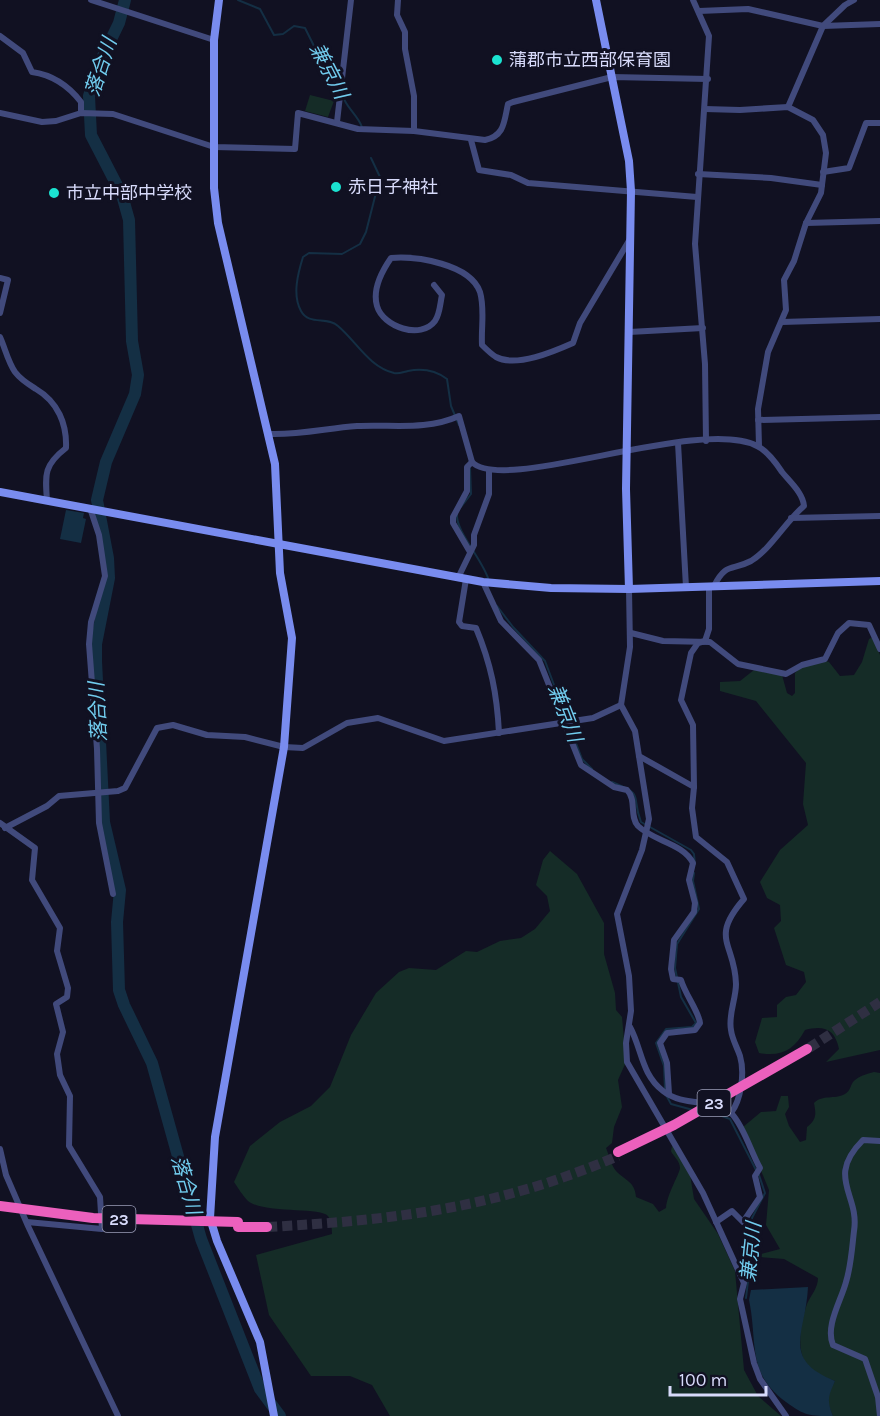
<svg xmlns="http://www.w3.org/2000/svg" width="880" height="1416" font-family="Karla,'Noto Sans JP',sans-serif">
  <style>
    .green { fill: #152c27 }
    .water { fill: #142f44 }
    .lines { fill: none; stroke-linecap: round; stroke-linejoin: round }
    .stream { stroke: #142f44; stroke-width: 2 }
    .river { stroke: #142f44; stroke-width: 12 }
    .highway-tunnel { stroke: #2f2f42; stroke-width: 10; stroke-dasharray: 10 5; stroke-linecap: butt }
    .street { stroke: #414a7c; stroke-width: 6 }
    .secondary { stroke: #798cef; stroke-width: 8 }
    .highway { stroke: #ec60bd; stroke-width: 10 }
    .highway-bridge { stroke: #ec60bd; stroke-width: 10 }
    .poi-dot { fill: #1be3d1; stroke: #112; stroke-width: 2 }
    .labels { text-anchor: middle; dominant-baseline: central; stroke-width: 6; stroke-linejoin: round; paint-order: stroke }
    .shield { fill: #112; stroke: #9c9eb9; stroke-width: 1.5 }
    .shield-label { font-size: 16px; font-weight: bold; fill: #d7dafa }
    .poi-label { font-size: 18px; fill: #d7dafa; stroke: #112; text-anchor: start }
    .water-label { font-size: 20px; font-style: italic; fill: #71ccee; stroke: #112 }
  </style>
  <rect width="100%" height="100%" fill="#112"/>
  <g class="green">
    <polygon points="310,95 334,101 328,117 305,111"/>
    <path d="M873,637l7,18v395l-54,12 13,-13c-4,-20 -15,-24 -34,-19 -11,20 -23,27 -46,23l-4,-11 7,-24 15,-1v-12l9,-8 10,-2 10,-13 -2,-10 -18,-7 -12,-37 7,-7 -1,-16 -13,-7 -7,-16 20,-32 28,-25 -5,-21 3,-41 -50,-62 -36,-10v-9l20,-1 14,-11 28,5 5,18 5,3 3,-3v-20l6,-6 25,-6 3,1 11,14 14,-1 8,-13 7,-23z"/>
    <path d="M550,851l27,23 27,49v31l11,39 1,17 6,7 4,45 -8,18 4,27 -8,20 -2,16 -6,5c3,7 5,17 10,23 8,9 19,10 20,26l17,7 6,8 7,-4c1,-14 14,-35 14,-40 0,-7 -7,-12 -9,-17l1,-5 9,7 8,15 5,31 24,35 17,37 9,99 14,26 23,20h-391l-18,-31 -22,-9h-39l-42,-61 -13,-60 76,-21c0,-6 -1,-14 -4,-18 -8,-9 -64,-2 -80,-15 -5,-5 -10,-13 -14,-19l16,-36 30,-24 31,-16 19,-19 21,-52 25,-42 23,-21 10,-4 27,2 30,-19 11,1 23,-11 21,-3 14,-9 15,-18 -3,-15 -11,-11 7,-25z"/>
    <path d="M874,1072l6,1v343h-47c-7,-15 -6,-21 2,-35 -7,-3 -16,-5 -22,-10 -19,-13 -13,-47 -6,-67 4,-9 11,-16 11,-26l-34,-19 -24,-2 1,-3 19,-5 -14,-24 3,-35 -26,-63 18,-15 15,-1 5,-15h7l1,11 -4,7 4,12 11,16 6,-2 1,-13c10,-8 9,-13 7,-24 9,-9 20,-3 31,-9 5,-3 5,-7 8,-12 5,-6 14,-8 21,-10z"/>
  </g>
  <g class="water">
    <polygon points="66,510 84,513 83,518 86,519 81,543 60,539"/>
    <path d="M808,1287c-2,46 -28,72 27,94 -6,14 -9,19 -2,35 -24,0 -28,0 -47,-14 -40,-29 -28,-60 -37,-102l2,-10z"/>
  </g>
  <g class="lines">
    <g class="stream">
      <polyline points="238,0 260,9 274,35 283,34 294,26 305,28 326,70 340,89"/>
      <path d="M342,94c4,14 15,20 20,33"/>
      <path d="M371,158l9,19 -14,55 -6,12 -18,10 -33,-1 -6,4c-5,16 -11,38 -2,54 8,15 26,5 37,15 18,15 31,41 56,47 5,1 9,-1 14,-2 15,-3 27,-1 39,8l4,27 8,19"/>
      <polyline points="461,507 471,494 470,468"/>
      <path d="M457,514c-2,17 27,47 32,67"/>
      <polyline points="497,606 513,627 545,661 582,759 592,769"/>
      <path d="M612,782c34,14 18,11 29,40l50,28 3,4 1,10"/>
      <polyline points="665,1089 664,1066 656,1043 666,1029 692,1027 696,1023 681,997 675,968 677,944 699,909 693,881 694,873"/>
      <polyline points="666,1095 671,1104 693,1110"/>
      <polyline points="708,1111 730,1119 756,1170"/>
      <polyline points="746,1298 753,1239 752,1218 765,1193 759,1175"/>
    </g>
    <polyline class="river" points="125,0 119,23 101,60 89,96 91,135 122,195 129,220 132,341 138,375 135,394 106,462 97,500 108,558 109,578 96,644 96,661 104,822 120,890 117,922 119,990 124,1005 152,1063 201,1239 260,1389 280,1416"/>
    <g class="highway-tunnel">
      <polyline points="809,1048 880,1002"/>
      <path d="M267,1227c130,-7 230,-19 351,-71"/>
    </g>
    <g class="street">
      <polyline points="91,0 214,40"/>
      <polyline points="398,0 397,15 405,32 405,49 414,96 414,131"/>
      <polyline points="693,0 709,36 695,244 705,364 706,441"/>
      <polyline points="699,11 748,9 823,26 880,24"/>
      <path d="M0,36l23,17 9,19c21,3 36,13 49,30v11"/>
      <polyline points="788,107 823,26 845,5 854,0"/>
      <polyline points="705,109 740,110 788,107 813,120 823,135 826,153 821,193 806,223 794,261 784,280 786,310 768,352 758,409 759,446"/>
      <path d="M0,113l42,9 14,-1 25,-8 32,1 101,33 81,2 3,-36 60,16 56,2 71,9c20,-4 19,-19 23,-36l5,-2 99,-25 96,2"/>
      <polyline points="337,122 351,0"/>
      <polyline points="471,140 479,170 511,175 528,183 697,197"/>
      <polyline points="823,172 849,168 866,123 880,123"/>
      <polyline points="698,174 771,178 822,185"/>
      <polyline points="806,223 880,221"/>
      <polyline points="0,278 8,280 0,313"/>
      <path d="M434,285l8,10c-2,9 -2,19 -7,26 -14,19 -52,6 -58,-15 -5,-17 5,-35 14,-48 26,-2 79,6 89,34 5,17 1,35 2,53 4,4 9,9 14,12 20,11 59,-6 77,-14l7,-20 50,-84"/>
      <polyline points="782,322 880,319"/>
      <polyline points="629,332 703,328"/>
      <path d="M0,337c5,11 8,25 15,35 6,8 13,12 21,17 22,13 31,35 30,59 -22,17 -21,26 -19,53"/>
      <polyline points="758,420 880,417"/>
      <path d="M270,434c30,1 58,-6 87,-8 34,-2 69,5 102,-10l13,46c31,33 227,-46 285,-16 9,4 19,17 25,26 8,10 21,21 22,34 -18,15 -34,44 -53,55 -19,10 -25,1 -37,25"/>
      <polyline points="678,443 686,587"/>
      <polyline points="90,508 99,535 105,576 91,622 89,644 97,749 99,823 113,894"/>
      <polyline points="791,518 880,516"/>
      <polyline points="470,552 453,523 453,517 467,491 467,467 472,462"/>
      <polyline points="458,578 474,545 474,535 489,494 489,471"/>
      <path d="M466,579l-7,43 3,4 14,2c15,36 21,66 23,105"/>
      <path d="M483,582l18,39 38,39 42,105 33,22 13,3c10,10 2,26 11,36 15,15 45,17 55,37l-4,17 6,23 -1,9 -20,28 -3,29 2,10 8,1c4,14 18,32 19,43l-5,7 -28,3 -7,10 7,20 2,31"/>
      <polyline points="629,589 630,647 621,705 635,731 649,819 642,850 617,914 629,976 631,1011 626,1043 627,1062 703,1193 744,1283 740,1299 754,1363 760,1379 786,1416"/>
      <polyline points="631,633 663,641 710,642 738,664 786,674 802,665 825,659 838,633 849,623 869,625 880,649"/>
      <path d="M639,756l55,31 -2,21 4,29 31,25 17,37c-35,40 -9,44 -8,85 0,15 -8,31 -5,46 1,9 6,17 9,26 5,17 1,44 -9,57"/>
      <polyline points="694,787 693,725 681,700 691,653 698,643 705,641 709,629 709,586"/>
      <polyline points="0,823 35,848 32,880 60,928 57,951 68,988 67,997 56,1004 63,1032 57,1054 60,1075 70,1096 69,1146 100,1197 102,1229 27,1222"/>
      <polyline points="5,828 47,806 59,796 118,791 125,788 157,728 173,725 207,735 245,737 284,747 303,748 347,723 378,718 444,741 593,718 621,705"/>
      <path d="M630,1027c12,22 11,47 33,64 21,17 53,6 69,23 12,13 19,38 28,54l-5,8 5,21 -17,25 -11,-11 -16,11"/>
      <polyline points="0,1149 6,1175 28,1226 118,1416"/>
      <path d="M880,1416l-2,-19 -13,-38 -32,-14c-8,-19 8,-44 13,-63 5,-16 6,-34 8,-51 6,-37 -29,-53 9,-91l17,1"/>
    </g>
    <g class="secondary">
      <polyline points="219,0 214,40 214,188 218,223 275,464 280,573 292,638 284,747 215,1137 210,1218 217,1241 260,1342 274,1416"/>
      <polyline points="596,0 629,161 631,191 626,489 629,589"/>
      <polyline points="0,492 483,582 551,588 629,589 880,581"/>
    </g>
    <polyline class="highway" points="238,1227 267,1227"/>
    <g class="highway-bridge">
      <polyline points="618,1152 674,1125 807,1049"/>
      <polyline points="0,1206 93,1218 238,1222"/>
    </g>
  </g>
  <g class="poi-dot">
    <circle cx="497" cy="60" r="6"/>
    <circle cx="336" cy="187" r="6"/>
    <circle cx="54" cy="193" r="6"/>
  </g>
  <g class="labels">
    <g class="shield">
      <rect x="697.5" y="1090" width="33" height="26" rx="4.5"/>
      <rect x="102.5" y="1206" width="33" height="26" rx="4.5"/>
    </g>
    <g class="shield-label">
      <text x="714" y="1103">23</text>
      <text x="119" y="1219">23</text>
    </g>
    <g class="poi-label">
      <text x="509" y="60">蒲郡市立西部保育園</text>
      <text x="348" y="187">赤日子神社</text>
      <text x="66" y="193">市立中部中学校</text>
    </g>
    <g class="water-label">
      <text transform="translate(101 67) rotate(-72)">落合川</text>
      <text transform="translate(329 71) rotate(63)">兼京川</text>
      <text transform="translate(98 712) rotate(-93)">落合川</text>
      <text transform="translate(565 713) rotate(69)">兼京川</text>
      <text transform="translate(186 1185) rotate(74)">落合川</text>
      <text transform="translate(751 1252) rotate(-84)">兼京川</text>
    </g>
  </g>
  <path d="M670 1386v9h96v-9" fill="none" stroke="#d7dafa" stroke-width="3"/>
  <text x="679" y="1386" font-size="18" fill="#d7dafa" stroke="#111122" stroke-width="4.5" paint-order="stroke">100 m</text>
</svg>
